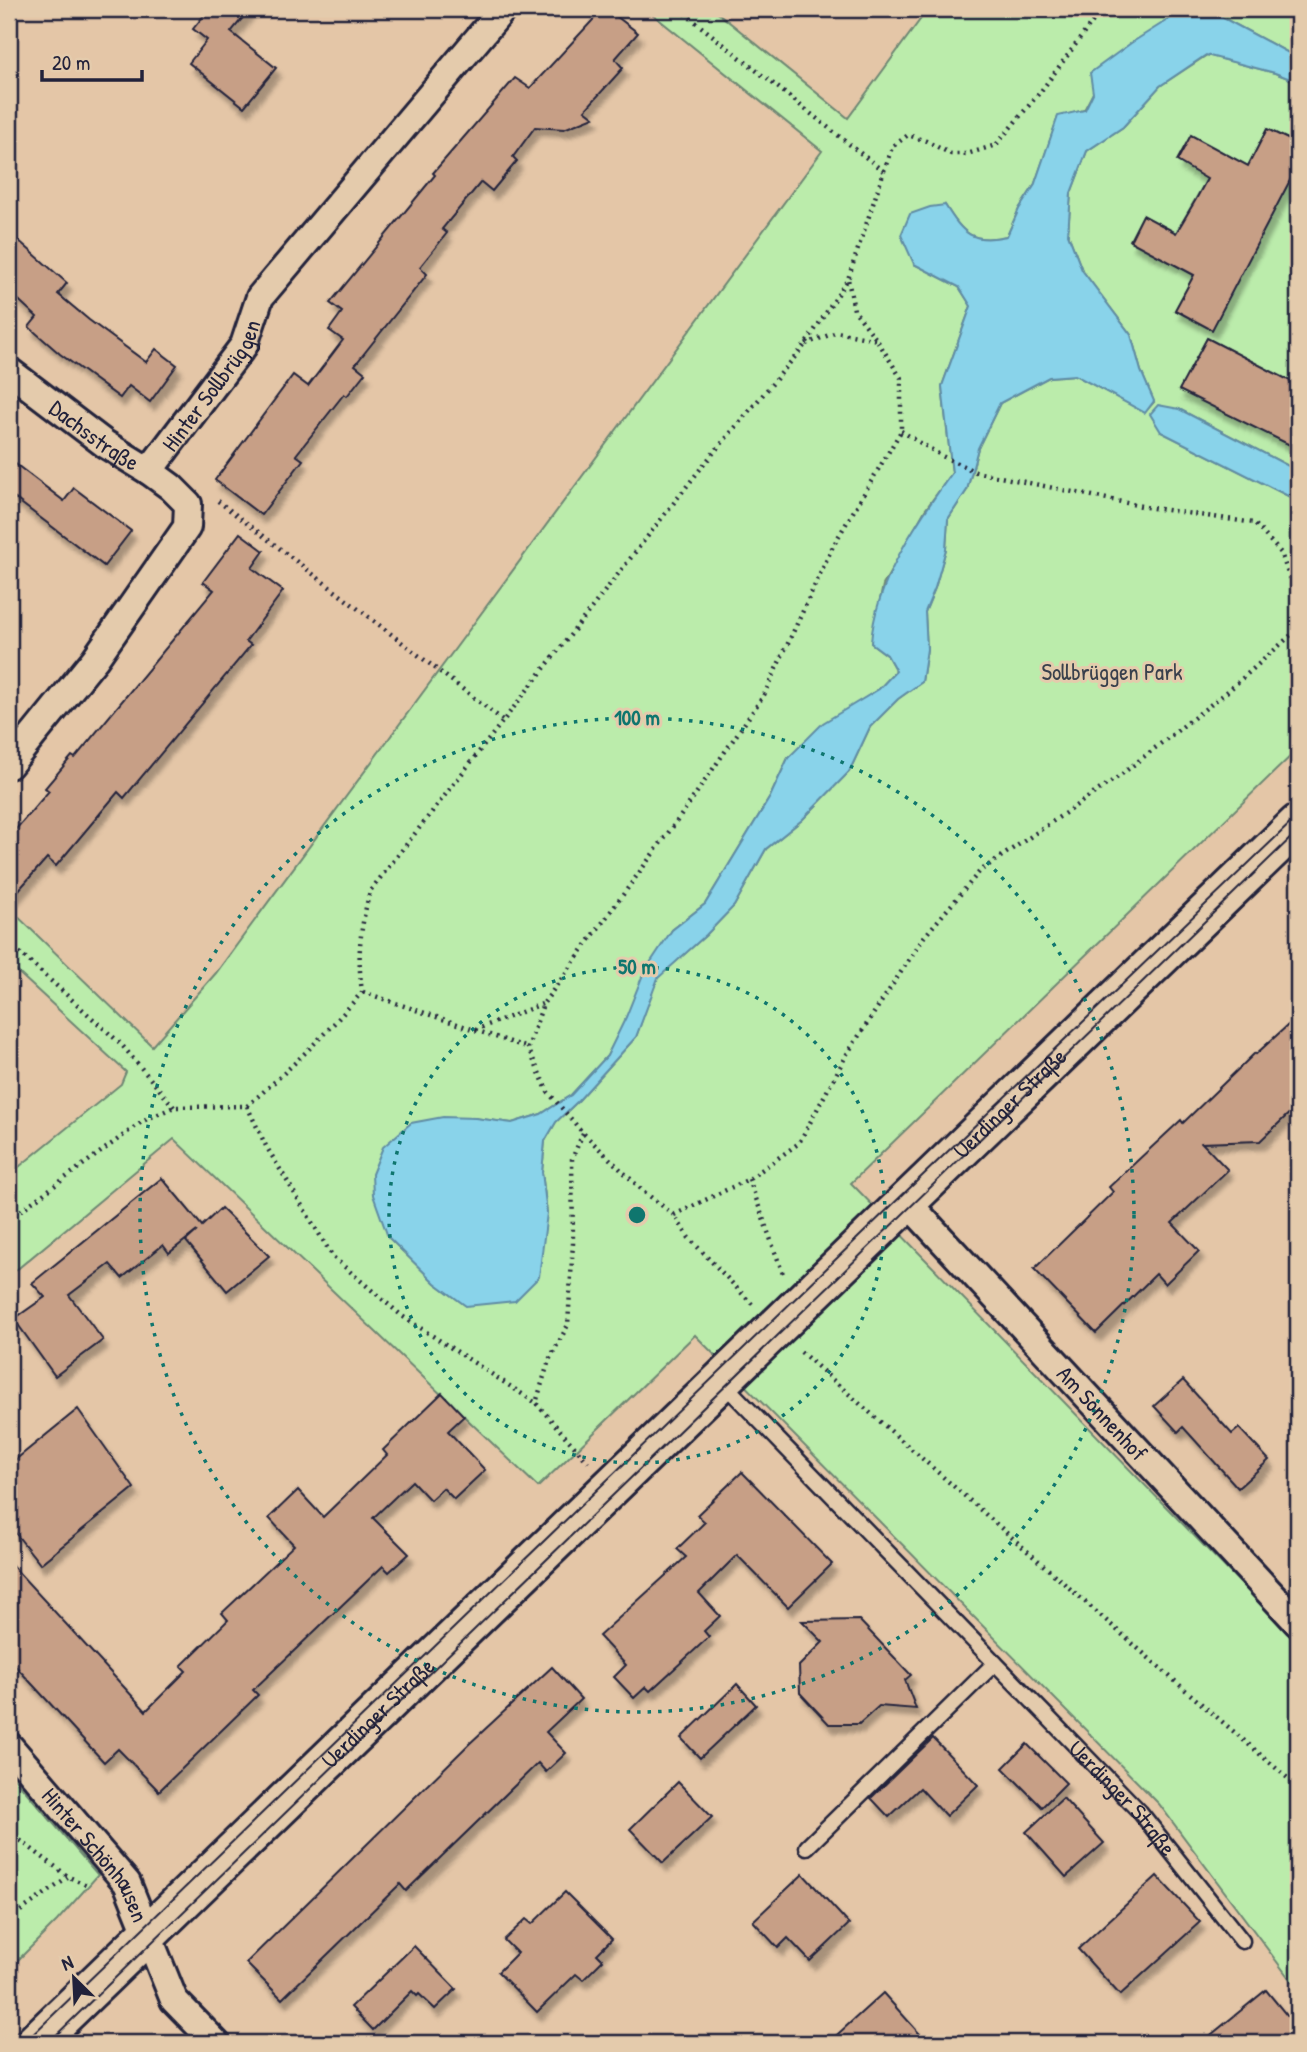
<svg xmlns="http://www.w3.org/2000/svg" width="1307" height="2052" font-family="'Patrick Hand',sans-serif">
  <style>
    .green { fill: #bbecab; stroke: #6e8773; stroke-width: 2 }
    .water { fill: #89d3ea; stroke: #608ca4; stroke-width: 2 }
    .building { fill: #c79f86; stroke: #22223b; stroke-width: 2; filter: url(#shadow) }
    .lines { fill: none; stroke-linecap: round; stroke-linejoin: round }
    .lane-casing { stroke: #22223b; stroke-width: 19 }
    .street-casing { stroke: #22223b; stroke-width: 32 }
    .secondary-casing { stroke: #22223b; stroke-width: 44 }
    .path { stroke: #22223b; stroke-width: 4.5; stroke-dasharray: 2 5; stroke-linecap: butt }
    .lane { stroke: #e4cbac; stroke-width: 14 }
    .street { stroke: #e4cbac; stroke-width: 26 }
    .secondary { stroke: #e4cbac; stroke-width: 38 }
    .tram { stroke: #22223b; stroke-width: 2 }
    .ring { fill: none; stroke: #0f766e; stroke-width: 3.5; stroke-dasharray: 3.5 7 }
    .labels { text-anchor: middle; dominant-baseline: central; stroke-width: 6; stroke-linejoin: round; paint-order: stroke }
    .street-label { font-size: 23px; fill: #22223b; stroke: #e4cbac }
    .park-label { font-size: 23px; fill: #39404c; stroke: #e4cbac }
    .centre { fill: #0f766e; stroke: #e4cbac; stroke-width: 3.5 }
    .ring-label { font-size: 21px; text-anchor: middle; font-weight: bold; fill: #0f766e; stroke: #e4cbac; stroke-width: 6; stroke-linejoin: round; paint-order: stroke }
  </style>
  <defs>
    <filter id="shadow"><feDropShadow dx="4.5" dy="8" stdDeviation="2" flood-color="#0004"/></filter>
  </defs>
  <rect width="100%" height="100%" fill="#e4c6a7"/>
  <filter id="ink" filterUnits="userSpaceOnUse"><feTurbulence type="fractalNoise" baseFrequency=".0143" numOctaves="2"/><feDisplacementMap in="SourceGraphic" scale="14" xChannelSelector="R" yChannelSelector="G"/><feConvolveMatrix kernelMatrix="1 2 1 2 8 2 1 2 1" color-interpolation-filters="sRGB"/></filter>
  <g filter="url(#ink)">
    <g class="green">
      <path d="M646,9h67l135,109 80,-109h370v49l-84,-45 -121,80 -9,17 -26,7 -24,69 -15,23 -12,27c-35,8 -44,-2 -62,-31l-31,59 45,23 12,19 -29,80 10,87 -27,37 -42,75 -12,58 16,12 9,16 -17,18 -25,16 -66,53 -18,39 -65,107 -33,26 -65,126 -36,39 -30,19 -29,9 -37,-5 -87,119 47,46 30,22 82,-92 -5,-41 3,-31 11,-19 22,-21 58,-64 21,-59 49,-43 28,-29 32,-57 36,-29 47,-48 21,-45 28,-28 24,-17 5,-33 -2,-37 10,-24 11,-39 2,-30 19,-29 11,-42 22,-45 49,-26 26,-2 70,37 9,-10 -13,-31 -10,-36 -49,-65 -14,-36 3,-41 16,-42 36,-24 37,-41 47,-31 68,18 23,9v39l-10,18 -21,-10 -19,37 -57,-31 -14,26 30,18 -31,54 -33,-18 -13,25 64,35 -19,35 35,19 88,-164v220l-91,-47 -27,51 118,60v22l-119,-62 -18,23 137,69v248l-447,434 430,442 17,20v345l-139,-186 -464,-469 -157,152 -364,-348 -165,137v-101l112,-91 5,-12 -117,-108v-56l143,138 64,-73 606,-822z"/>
      <polygon points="9,1772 98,1875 57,1921 9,1969"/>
    </g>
    <g class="water">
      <path d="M1214,13l84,45v24l-23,-9 -69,-18 -46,31 -37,41 -36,24 -16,42 -3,41 14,36 49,65 10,36 13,30 -9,12 -70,-38 -26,2 -49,26 -22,45 -11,42 -19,29 -2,30 -11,39 -10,24 2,37 -5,33 -24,17 -28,28 -21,45 -47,48 -36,29 -32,57 -28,29 -48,43 -22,59 -58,64 -22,21 -11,19 -3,31 5,41 -8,64 -24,24 -49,5 -31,-23 -47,-46 -15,-42 -1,-21 11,-27 28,-24 32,-6 32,1 37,5 29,-9 30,-19 36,-39 19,-39 18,-45 28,-42 33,-26 65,-107 18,-39 35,-35 56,-34 17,-18 -9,-16 -16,-12c4,-61 46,-122 81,-170l-10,-87 29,-80 -12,-19 -45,-23 -13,-29 9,-21 20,-7 15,-2c18,29 27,39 62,31l12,-27 15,-23 24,-70 27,-6 8,-17 -3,-20 41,-30 46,-29z"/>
      <polygon points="1158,405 1179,409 1298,471 1298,501 1161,432 1150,414"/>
    </g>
    <g class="building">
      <polygon points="209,9 250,9 231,32 276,68 244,107 189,63 207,40 193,29"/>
      <polygon points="603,9 607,9 638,33 615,59 623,68 585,110 594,117 564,129 535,127 513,157 517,161 492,191 481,182 442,229 447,233 420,267 427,274 355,365 365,373 347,396 344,394 296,455 303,460 261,515 215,480 293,375 308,386 343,340 329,330 342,312 330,303 435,175 433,173 515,78 530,88"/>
      <polygon points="1267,129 1298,144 1298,165 1212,330 1175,310 1194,275 1130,241 1143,215 1176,233 1195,201 1207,179 1177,161 1191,135 1248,166"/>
      <polygon points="9,232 67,283 58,294 89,320 146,362 156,349 177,365 150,402 129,386 120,398 60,354 29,327 37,317 9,291"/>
      <polygon points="1207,338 1298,385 1298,449 1179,390"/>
      <polygon points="9,459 64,501 74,488 131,531 104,566 9,494"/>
      <polygon points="240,533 264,551 252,568 283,591 246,641 251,645 124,798 118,792 56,866 47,858 9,901 9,837 49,791 45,788 72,756 75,758 214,590 203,582"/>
      <polygon points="1298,1016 1298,1105 1260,1141 1202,1143 1228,1170 1172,1223 1199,1251 1165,1284 1156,1274 1096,1333 1034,1269 1113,1192 1109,1187 1181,1120 1183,1123 1255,1053 1256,1054"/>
      <polygon points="162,1178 202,1226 221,1208 269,1256 227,1291 186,1241 197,1231 169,1253 163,1245 122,1278 110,1264 69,1295 103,1340 55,1376 14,1319 45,1297 32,1283"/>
      <polygon points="1183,1380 1232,1434 1239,1428 1269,1460 1238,1488 1183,1427 1178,1432 1154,1406"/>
      <polygon points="442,1393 464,1416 448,1431 485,1470 454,1499 443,1488 430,1500 412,1481 373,1518 409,1554 389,1572 383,1566 253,1690 258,1695 159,1791 118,1749 104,1762 9,1659 9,1562 146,1711 186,1671 181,1666 228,1620 222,1613 294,1545 269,1518 298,1490 323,1517 387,1455 383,1450"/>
      <polygon points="78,1409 134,1488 40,1564 9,1525 9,1465"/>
      <polygon points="742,1472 832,1564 788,1607 737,1555 699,1593 720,1616 704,1631 709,1637 650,1691 646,1687 634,1698 614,1677 626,1665 599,1636 686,1557 677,1549 705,1522 697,1515"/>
      <polygon points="859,1620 911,1675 905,1680 916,1709 879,1706 859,1724 829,1724 800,1693 799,1666 823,1642 802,1621"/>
      <polygon points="552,1667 581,1699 546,1732 566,1753 546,1772 538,1763 406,1891 400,1884 282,1999 246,1963 468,1745"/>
      <polygon points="737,1684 756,1705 700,1758 681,1738"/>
      <polygon points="933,1738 978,1785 946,1816 920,1788 889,1817 871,1798"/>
      <polygon points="1027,1744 1066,1783 1042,1807 1003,1768"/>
      <polygon points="678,1782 712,1817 663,1863 630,1829"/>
      <polygon points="1063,1798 1104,1843 1066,1877 1026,1832"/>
      <polygon points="803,1874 849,1924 810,1961 788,1938 778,1948 753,1921"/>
      <polygon points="1157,1876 1200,1922 1120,1995 1078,1949"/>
      <polygon points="565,1892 612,1939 597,1954 603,1960 583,1980 576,1974 537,2012 498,1972 517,1953 504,1940 526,1919 532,1924"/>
      <polygon points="414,1946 456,1989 435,2009 419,1994 417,1996 412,1991 373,2030 351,2007"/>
      <polygon points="1266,1990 1298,2029 1281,2043 1201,2043"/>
      <polygon points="883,1993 928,2043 828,2043"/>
    </g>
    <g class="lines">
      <g class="lane-casing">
        <g id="lane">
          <path id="s1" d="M721,1381l419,431 102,129"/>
          <polyline points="807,1847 995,1663"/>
        </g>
      </g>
      <g class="street-casing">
        <g id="street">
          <path id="s2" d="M9,371l96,73 44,27"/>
          <path id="s3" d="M9,765l86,-106 92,-132 1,-23 -17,-17 -22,-16 95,-126 16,-48 243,-288"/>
          <path id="s4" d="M906,1201l392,422"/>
          <path id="s5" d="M9,1746l118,137 47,117 42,43"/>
        </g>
      </g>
      <g class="secondary-casing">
        <g id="secondary">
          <path id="s6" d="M35,2043l1263,-1219"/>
        </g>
      </g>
      <g class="path">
        <polyline points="679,9 883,171"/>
        <polyline points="1289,9 1298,14"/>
        <polyline points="806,344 837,332 877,340"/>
        <polyline points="901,431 942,456 976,472 1146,507 1254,523 1281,553 1298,603"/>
        <polyline points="218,501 504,721"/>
        <polyline points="9,943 121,1044 174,1107"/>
        <polyline points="363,992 528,1048"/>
        <polyline points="475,1030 542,1004"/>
        <polyline points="247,1106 266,1146 333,1257 402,1316 536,1403"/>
        <polyline points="583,1133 572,1159 573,1243 568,1325 549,1360 536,1403 588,1462"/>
        <polyline points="749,1179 783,1274"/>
        <polyline points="674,1215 749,1179 799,1143 847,1054 924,937 980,871 1118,777 1228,691 1298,629"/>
        <path d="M9,1219l134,-98 31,-14 73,-1c42,-36 79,-72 115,-114 -5,-39 -2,-62 8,-101l335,-428 100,-118 43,-66 44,-132 16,-12 18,6 25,13h16l29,-9 45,-54 61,-82"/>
        <polyline points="752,1304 689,1238 674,1215 643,1191 583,1133 548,1092 528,1048 543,1004 682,814 764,695 833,546 901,431 901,378 877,340 854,310 848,279"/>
        <polyline points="801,1352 1175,1681 1298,1787"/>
        <polyline points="9,1832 69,1877 89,1886"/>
        <polyline points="9,1919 69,1877"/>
      </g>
      <use href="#lane" class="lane"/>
      <use href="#street" class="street"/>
      <use href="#secondary" class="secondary"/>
      <g class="tram">
        <polyline points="24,2043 919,1179 1298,816"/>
        <polyline points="48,2043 1298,831"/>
      </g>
    </g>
  </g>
  <g class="ring">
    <circle cx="637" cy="1215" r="248"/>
    <circle cx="637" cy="1215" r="497"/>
  </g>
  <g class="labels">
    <g class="street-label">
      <text stroke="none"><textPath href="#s3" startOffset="478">Hinter Sollbrüggen</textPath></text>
      <text stroke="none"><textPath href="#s2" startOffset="107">Dachsstraße</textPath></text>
      <text stroke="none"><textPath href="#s6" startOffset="1354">Uerdinger Straße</textPath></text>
      <text stroke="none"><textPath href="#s4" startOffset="289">Am Sonnenhof</textPath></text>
      <text stroke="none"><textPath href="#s6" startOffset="476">Uerdinger Straße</textPath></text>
      <text stroke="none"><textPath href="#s1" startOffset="579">Uerdinger Straße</textPath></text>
      <text stroke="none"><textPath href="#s5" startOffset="140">Hinter Schönhausen</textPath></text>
    </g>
    <g class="park-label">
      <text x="1112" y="671">Sollbrüggen Park</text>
    </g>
  </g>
  <circle cx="637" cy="1215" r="10" class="centre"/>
  <g class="ring-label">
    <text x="637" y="725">100 m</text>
    <text x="637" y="974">50 m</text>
  </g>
  <rect width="1307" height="2052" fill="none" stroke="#e4cbac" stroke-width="35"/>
  <rect x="18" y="18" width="1272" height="2017" fill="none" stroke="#22223b" stroke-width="2.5" filter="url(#ink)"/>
  <g transform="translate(74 1978) rotate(336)" stroke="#e4cbac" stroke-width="5" paint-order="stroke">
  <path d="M0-5L12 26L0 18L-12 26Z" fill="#22223b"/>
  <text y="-10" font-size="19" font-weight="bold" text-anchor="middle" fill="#22223b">N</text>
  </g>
  <path d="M42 70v10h100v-10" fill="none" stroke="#22223b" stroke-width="3.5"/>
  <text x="52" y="70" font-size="21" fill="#22223b" stroke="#e4cbac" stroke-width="5" paint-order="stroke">20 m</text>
</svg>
